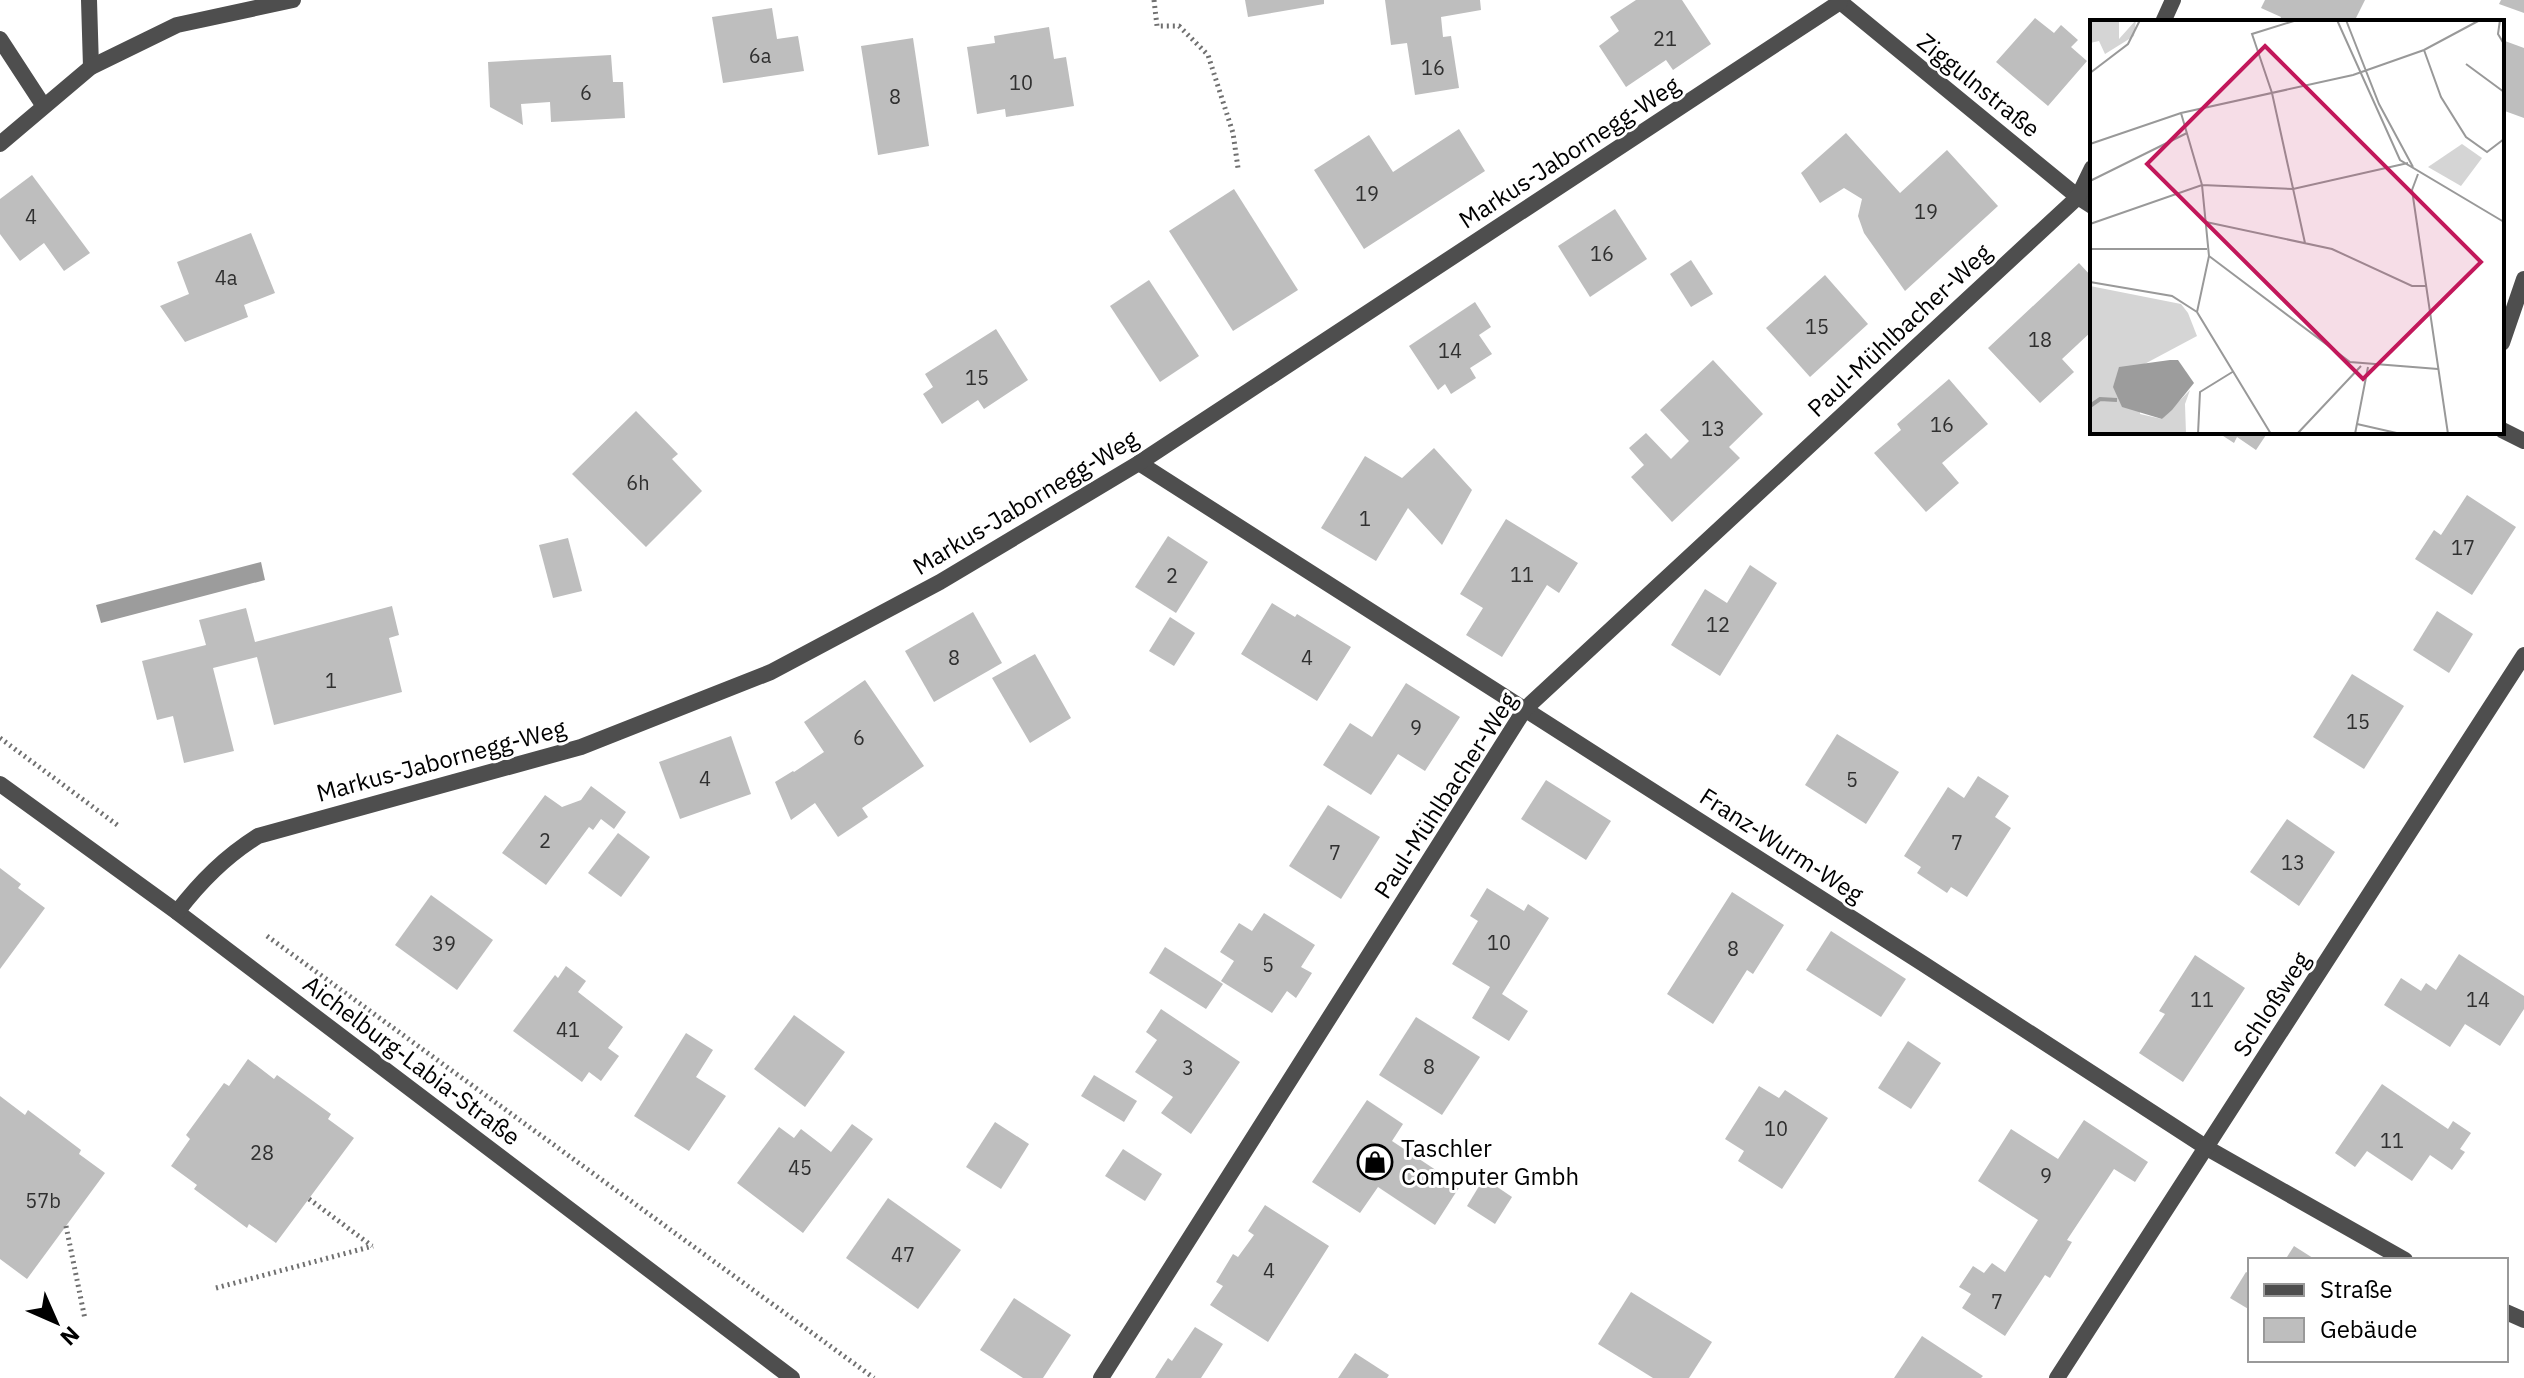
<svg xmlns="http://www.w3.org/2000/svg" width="2524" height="1378" font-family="'IBM Plex Sans',sans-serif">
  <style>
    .water { fill: #9c9c9c }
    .building { fill: #bebebe }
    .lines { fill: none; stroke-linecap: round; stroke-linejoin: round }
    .path { stroke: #707070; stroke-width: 5; stroke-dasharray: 2 4; stroke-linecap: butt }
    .street { stroke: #4e4e4e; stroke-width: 16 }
    .labels { text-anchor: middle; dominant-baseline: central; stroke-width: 6; stroke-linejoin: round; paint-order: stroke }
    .number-label { font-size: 20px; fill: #303030 }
    .street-label { font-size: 24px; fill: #000; stroke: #fff }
    .poi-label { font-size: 24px; fill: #000; stroke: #fff; text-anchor: start }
    .inset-river { fill: none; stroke: #9c9c9c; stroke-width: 4 }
    .inset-road { fill: none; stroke: #999; stroke-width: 2 }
    .view { fill: #c2185b; fill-opacity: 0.15; stroke: #c2185b; stroke-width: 4 }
    .inset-edge { fill: none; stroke: #000; stroke-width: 4 }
  </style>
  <rect width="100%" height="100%" fill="#fff"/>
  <polygon class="water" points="261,562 265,580 101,623 96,605"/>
  <g class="building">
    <polygon points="1245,0 1324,0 1324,4 1248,17"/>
    <polygon points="1385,0 1480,0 1481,10 1441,17 1443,37 1451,36 1459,88 1415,95 1407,43 1391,45"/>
    <polygon points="1636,0 1682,0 1711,44 1673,70 1666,60 1626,87 1599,46 1619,31 1610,17"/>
    <polygon points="2265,0 2365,0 2354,22 2279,22 2281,17 2261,8"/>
    <polygon points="2501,0 2524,0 2524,13 2499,4"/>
    <polygon points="772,8 777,39 798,36 804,71 723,83 712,17"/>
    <polygon points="2035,18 2054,33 2061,25 2078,40 2071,47 2087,61 2048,106 1996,62"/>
    <polygon points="1049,27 1054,59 1066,57 1074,106 1006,117 1005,109 977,114 967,47 995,43 994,36"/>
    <polygon points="913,38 929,146 878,155 861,46"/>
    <polygon points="2505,41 2524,48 2524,118 2502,110 2502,50"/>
    <polygon points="611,55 613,82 623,82 625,118 551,122 550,102 521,104 523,125 490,107 488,62"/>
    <polygon points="1459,129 1485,171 1364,249 1314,170 1369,135 1393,172"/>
    <polygon points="1846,133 1900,193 1947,150 1998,206 1905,291 1864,233 1858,216 1862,199 1844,188 1820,203 1801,173"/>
    <polygon points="32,175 90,253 64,271 44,243 20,261 0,234 0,199"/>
    <polygon points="1234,189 1298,290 1233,331 1169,231"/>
    <polygon points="1615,209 1647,259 1590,297 1558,246"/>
    <polygon points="251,233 275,293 244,305 248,317 185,342 160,306 189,294 177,262"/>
    <polygon points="1691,260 1713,294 1691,307 1670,274"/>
    <polygon points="2079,263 2092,277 2092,331 2062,359 2074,372 2040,403 1988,348"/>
    <polygon points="1825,275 1868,324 1810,377 1766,328"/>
    <polygon points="1149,280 1199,356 1160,382 1110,306"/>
    <polygon points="1475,302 1491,327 1479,335 1492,354 1470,368 1476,378 1451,394 1445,384 1438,390 1409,346"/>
    <polygon points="996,329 1028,380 984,409 978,400 942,424 923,394 933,387 925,374"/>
    <polygon points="1713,360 1763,414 1729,447 1740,458 1672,522 1631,477 1644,465 1629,448 1646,433 1671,459 1689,441 1660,410"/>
    <polygon points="1949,379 1988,424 1942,463 1959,483 1926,512 1874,453 1901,430 1897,424"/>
    <polygon points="636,411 678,454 672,459 702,491 646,547 572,474"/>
    <polygon points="2217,432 2268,432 2256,450 2237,437 2234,443"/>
    <polygon points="1434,448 1472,490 1442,545 1408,508 1376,561 1321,528 1365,456 1402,478"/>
    <polygon points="2467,495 2516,527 2472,595 2415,559 2434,530 2441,535"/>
    <polygon points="1506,519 1578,563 1559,593 1547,585 1502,657 1466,635 1483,608 1460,594"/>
    <polygon points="1168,536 1208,562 1176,613 1135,587"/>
    <polygon points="568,538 582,591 553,598 539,545"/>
    <polygon points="1750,565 1777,583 1720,676 1671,645 1705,589 1727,603"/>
    <polygon points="1272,603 1295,617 1297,614 1351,647 1317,701 1241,654"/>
    <polygon points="392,606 399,635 389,638 402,692 274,725 257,657 213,668 234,751 184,763 173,716 157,720 142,661 206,645 199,620 246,608 255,642"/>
    <polygon points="2437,611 2473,634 2449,673 2413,650"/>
    <polygon points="973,612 1002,663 934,702 905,651"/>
    <polygon points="1170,617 1195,633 1174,666 1149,651"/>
    <polygon points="1035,654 1071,718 1030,743 992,678"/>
    <polygon points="2352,674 2404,706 2364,769 2313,737"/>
    <polygon points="865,680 924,766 862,808 868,817 838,837 815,803 791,820 775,782 793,771 794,772 824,752 804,722"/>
    <polygon points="1406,683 1460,717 1425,771 1398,754 1371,795 1323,765 1350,723 1372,737"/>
    <polygon points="1837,734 1899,772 1866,824 1805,785"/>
    <polygon points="731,736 751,794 680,819 659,762"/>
    <polygon points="1978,776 2009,796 1995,817 2011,828 1967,897 1951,887 1947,893 1917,873 1921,867 1904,856 1948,787 1964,798"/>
    <polygon points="1546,780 1611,821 1586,860 1521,819"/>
    <polygon points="591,786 626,812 614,829 601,819 593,830 589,827 546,885 502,853 545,795 562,807 581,800"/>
    <polygon points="1328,805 1380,837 1341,899 1289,866"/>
    <polygon points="2287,819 2335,852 2299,906 2250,872"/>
    <polygon points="618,833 650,857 621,897 588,873"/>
    <polygon points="0,868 21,884 18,888 45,908 0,969"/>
    <polygon points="1487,888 1524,911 1528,904 1549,918 1502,994 1528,1011 1509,1041 1472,1018 1490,987 1452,964 1478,921 1470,916"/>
    <polygon points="1732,892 1784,925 1753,974 1747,970 1713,1024 1667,994"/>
    <polygon points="431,895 493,940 457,990 395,945"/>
    <polygon points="1264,913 1315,945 1301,967 1312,973 1296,998 1287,991 1272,1013 1221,981 1234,961 1220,952 1239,923 1252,931"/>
    <polygon points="1831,931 1906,979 1881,1017 1806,970"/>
    <polygon points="1165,947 1223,984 1206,1009 1149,973"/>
    <polygon points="2459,954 2524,996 2524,1009 2500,1046 2465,1024 2450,1047 2384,1005 2401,978 2421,991 2426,983 2436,990"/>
    <polygon points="2195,955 2245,988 2183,1082 2139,1053 2165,1014 2159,1011"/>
    <polygon points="566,966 586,981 578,992 623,1027 608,1048 619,1056 601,1081 589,1072 582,1082 513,1031 555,975 558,978"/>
    <polygon points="1161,1009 1240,1062 1191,1134 1161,1113 1173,1097 1135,1072 1157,1040 1146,1032"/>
    <polygon points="794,1015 845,1052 805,1107 754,1069"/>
    <polygon points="1416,1017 1480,1057 1442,1115 1379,1075"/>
    <polygon points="686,1033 713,1050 696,1077 726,1096 689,1151 634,1116"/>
    <polygon points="1908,1041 1941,1063 1911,1109 1878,1088"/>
    <polygon points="248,1059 274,1079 277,1075 331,1114 328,1119 354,1138 276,1243 249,1224 247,1228 194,1189 197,1185 171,1166 190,1139 186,1135 224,1083 229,1086"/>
    <polygon points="1094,1075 1137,1101 1124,1122 1081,1096"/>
    <polygon points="2382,1084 2448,1129 2453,1121 2471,1133 2460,1149 2465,1152 2452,1170 2430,1155 2412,1181 2367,1151 2355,1167 2335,1153"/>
    <polygon points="1759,1086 1779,1098 1785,1090 1828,1118 1782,1189 1738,1161 1744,1151 1725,1139"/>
    <polygon points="0,1096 25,1115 28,1110 81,1150 79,1154 105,1173 27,1279 0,1259"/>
    <polygon points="1367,1100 1403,1124 1392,1141 1460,1186 1435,1225 1378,1187 1360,1213 1312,1182"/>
    <polygon points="2084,1120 2148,1162 2135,1182 2114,1169 2067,1240 2072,1242 2050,1278 2045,1275 2005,1336 1962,1308 1971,1294 1959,1287 1973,1266 1984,1273 1992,1263 2005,1272 2038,1220 1978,1181 2011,1129 2058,1159"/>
    <polygon points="995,1122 1029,1144 1001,1189 966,1167"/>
    <polygon points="852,1124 873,1139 803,1233 737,1183 779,1127 794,1138 801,1129 831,1152"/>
    <polygon points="1123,1149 1162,1174 1145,1201 1105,1176"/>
    <polygon points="1484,1178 1512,1197 1495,1224 1467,1206"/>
    <polygon points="888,1198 961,1250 918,1309 846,1258"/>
    <polygon points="1265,1205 1329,1246 1268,1342 1210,1305 1223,1286 1216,1282 1233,1254 1238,1257 1254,1235 1248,1231"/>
    <polygon points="2294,1246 2316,1260 2285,1260"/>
    <polygon points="2246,1272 2250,1274 2250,1310 2230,1298"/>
    <polygon points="1631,1292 1712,1342 1689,1378 1653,1378 1598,1344"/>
    <polygon points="1014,1298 1071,1335 1043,1378 1023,1378 980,1350"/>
    <polygon points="1195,1327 1223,1344 1201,1378 1155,1378 1168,1358 1172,1361"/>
    <polygon points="1922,1336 1983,1376 1981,1378 1894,1378"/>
    <polygon points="1355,1353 1389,1375 1387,1378 1338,1378"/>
  </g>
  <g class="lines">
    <g class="path">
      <polyline points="1154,0 1157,26 1179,26 1208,55 1233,133 1238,168"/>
      <polyline points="0,738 120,827"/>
      <polyline points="267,936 874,1378"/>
      <polyline points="309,1199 372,1246"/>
      <polyline points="66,1226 85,1319"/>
      <polyline points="216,1288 373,1246"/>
    </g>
    <g class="street">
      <polyline points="89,0 91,67"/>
      <polyline points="1838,0 2078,197 2092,206"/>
      <polyline points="2163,22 2173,0"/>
      <polyline points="0,39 43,105"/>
      <polyline points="0,144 91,67 177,25 293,0"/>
      <polyline points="2502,343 2524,279"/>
      <polyline points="2502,430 2524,441"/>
      <polyline points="1139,463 1922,963 2207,1148 2405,1260"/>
      <polyline points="0,784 177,912 792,1378"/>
      <path d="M177,912c24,-31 48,-55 81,-76l323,-89 190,-75 169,-90 199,-119 701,-461"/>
      <polyline points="2506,1312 2524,1320"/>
      <polyline points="1101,1378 1525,709 2078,197 2092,168"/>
      <polyline points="2057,1378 2524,655"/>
    </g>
  </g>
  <defs>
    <g id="shop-ring" transform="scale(1.8)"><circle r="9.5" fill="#fff" stroke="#000" stroke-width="1.5"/><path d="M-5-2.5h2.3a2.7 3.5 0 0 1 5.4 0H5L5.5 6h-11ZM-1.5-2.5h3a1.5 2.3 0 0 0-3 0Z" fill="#000"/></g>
  </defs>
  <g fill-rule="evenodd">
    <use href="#shop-ring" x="1375" y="1162"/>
  </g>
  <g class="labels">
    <g class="number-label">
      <text x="1665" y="38">21</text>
      <text x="760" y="55">6a</text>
      <text x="1433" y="67">16</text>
      <text x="1021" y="82">10</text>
      <text x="586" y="92">6</text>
      <text x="895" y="96">8</text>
      <text x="1367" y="193">19</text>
      <text x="1926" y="211">19</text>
      <text x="31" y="216">4</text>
      <text x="1602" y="253">16</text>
      <text x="226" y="277">4a</text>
      <text x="1817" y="326">15</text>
      <text x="2040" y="339">18</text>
      <text x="1450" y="350">14</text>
      <text x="977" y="377">15</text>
      <text x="1942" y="424">16</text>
      <text x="1713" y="428">13</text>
      <text x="638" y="482">6h</text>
      <text x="1365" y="518">1</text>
      <text x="2463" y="547">17</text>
      <text x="1522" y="574">11</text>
      <text x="1172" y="575">2</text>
      <text x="1718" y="624">12</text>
      <text x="954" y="657">8</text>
      <text x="1307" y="657">4</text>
      <text x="331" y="680">1</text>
      <text x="2358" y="721">15</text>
      <text x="1416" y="727">9</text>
      <text x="859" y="737">6</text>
      <text x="705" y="778">4</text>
      <text x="1852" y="779">5</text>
      <text x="545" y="840">2</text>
      <text x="1957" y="842">7</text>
      <text x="1335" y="852">7</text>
      <text x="2293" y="862">13</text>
      <text x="1499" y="942">10</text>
      <text x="444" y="943">39</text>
      <text x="1733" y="948">8</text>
      <text x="1268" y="964">5</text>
      <text x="2202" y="999">11</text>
      <text x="2478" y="999">14</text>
      <text x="568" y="1029">41</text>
      <text x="1429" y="1066">8</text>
      <text x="1188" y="1067">3</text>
      <text x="1776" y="1128">10</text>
      <text x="2392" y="1140">11</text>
      <text x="262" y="1152">28</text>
      <text x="800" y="1167">45</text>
      <text x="2046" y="1175">9</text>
      <text x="43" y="1200">57b</text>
      <text x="903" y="1254">47</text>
      <text x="1269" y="1270">4</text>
      <text x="1997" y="1301">7</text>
    </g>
    <g class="street-label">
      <text transform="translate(1979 85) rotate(39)">Ziggulnstraße</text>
      <text transform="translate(1569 152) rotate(-33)">Markus-Jabornegg-Weg</text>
      <text transform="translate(1899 330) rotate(-43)">Paul-Mühlbacher-Weg</text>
      <text transform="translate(1025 502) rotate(-31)">Markus-Jabornegg-Weg</text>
      <text transform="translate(441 760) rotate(-15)">Markus-Jabornegg-Weg</text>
      <text transform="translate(1445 795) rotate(-57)">Paul-Mühlbacher-Weg</text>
      <text transform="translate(1782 845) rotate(33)">Franz-Wurm-Weg</text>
      <text transform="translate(2271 1004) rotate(-57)">Schloßweg</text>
      <text transform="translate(412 1060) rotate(37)">Aichelburg-Labia-Straße</text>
    </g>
    <g class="poi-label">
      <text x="1401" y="1148">Taschler<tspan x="1401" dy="28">Computer Gmbh</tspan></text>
    </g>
  </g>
  <g transform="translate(2090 20)">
    <rect width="414" height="414" fill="#fff"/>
    <path d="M372,124l20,14 -21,28 -33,-19z" fill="#d5d5d5"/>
    <path d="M0,0l29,1v18l17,-19 -2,16 -29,18 -6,-13 -9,2zM0,266l91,18 7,9 9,23 -60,32 3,46 22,5 28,-29 -5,14 1,30h-96z" fill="#d5d5d5"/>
    <path d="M80,340h8l16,23 -22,27 -10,9 -40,-12 -9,-20 6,-20z" fill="#9c9c9c"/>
    <path class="inset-river" d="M0,386l10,-7 17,1"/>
    <path class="inset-road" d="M207,0l-45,14 20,59 33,150M247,0l63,140 104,62M256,0l33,84 34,63M410,0l-2,14 6,10M334,30l17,47 25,40 21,15 17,-13M376,44l38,28M0,53l38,-29 12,-24M91,93l21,72 7,71 -12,56 74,122M0,124l91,-31 172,-38 71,-25 56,-30M328,154l-6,16 36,244M0,161l97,-48M116,202l126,27 80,37h14M0,204l112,-39 91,4 115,-26M0,229h117M119,236l141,106 88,7M0,262l82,14 25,16M267,404l44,10M108,414l2,-42 34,-21M207,414l64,-68M265,414l13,-67"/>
    <path class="view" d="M175,26l216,216 -118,117 -216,-215z"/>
    <rect width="414" height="414" class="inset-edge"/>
  </g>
  <rect x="2248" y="1258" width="260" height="104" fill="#ffffff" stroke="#999999" stroke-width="2"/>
  <rect x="2264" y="1284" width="40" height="12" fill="#4e4e4e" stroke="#999999" stroke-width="2"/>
  <text x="2320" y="1298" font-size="24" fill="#000000">Straße</text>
  <rect x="2264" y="1318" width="40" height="24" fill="#bebebe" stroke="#999999" stroke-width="2"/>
  <text x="2320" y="1338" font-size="24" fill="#000000">Gebäude</text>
  <g transform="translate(56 1322) rotate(135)" stroke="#ffffff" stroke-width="6" paint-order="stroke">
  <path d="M0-6L14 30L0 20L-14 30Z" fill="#000000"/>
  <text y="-12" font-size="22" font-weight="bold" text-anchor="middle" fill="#000000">N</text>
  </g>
</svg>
